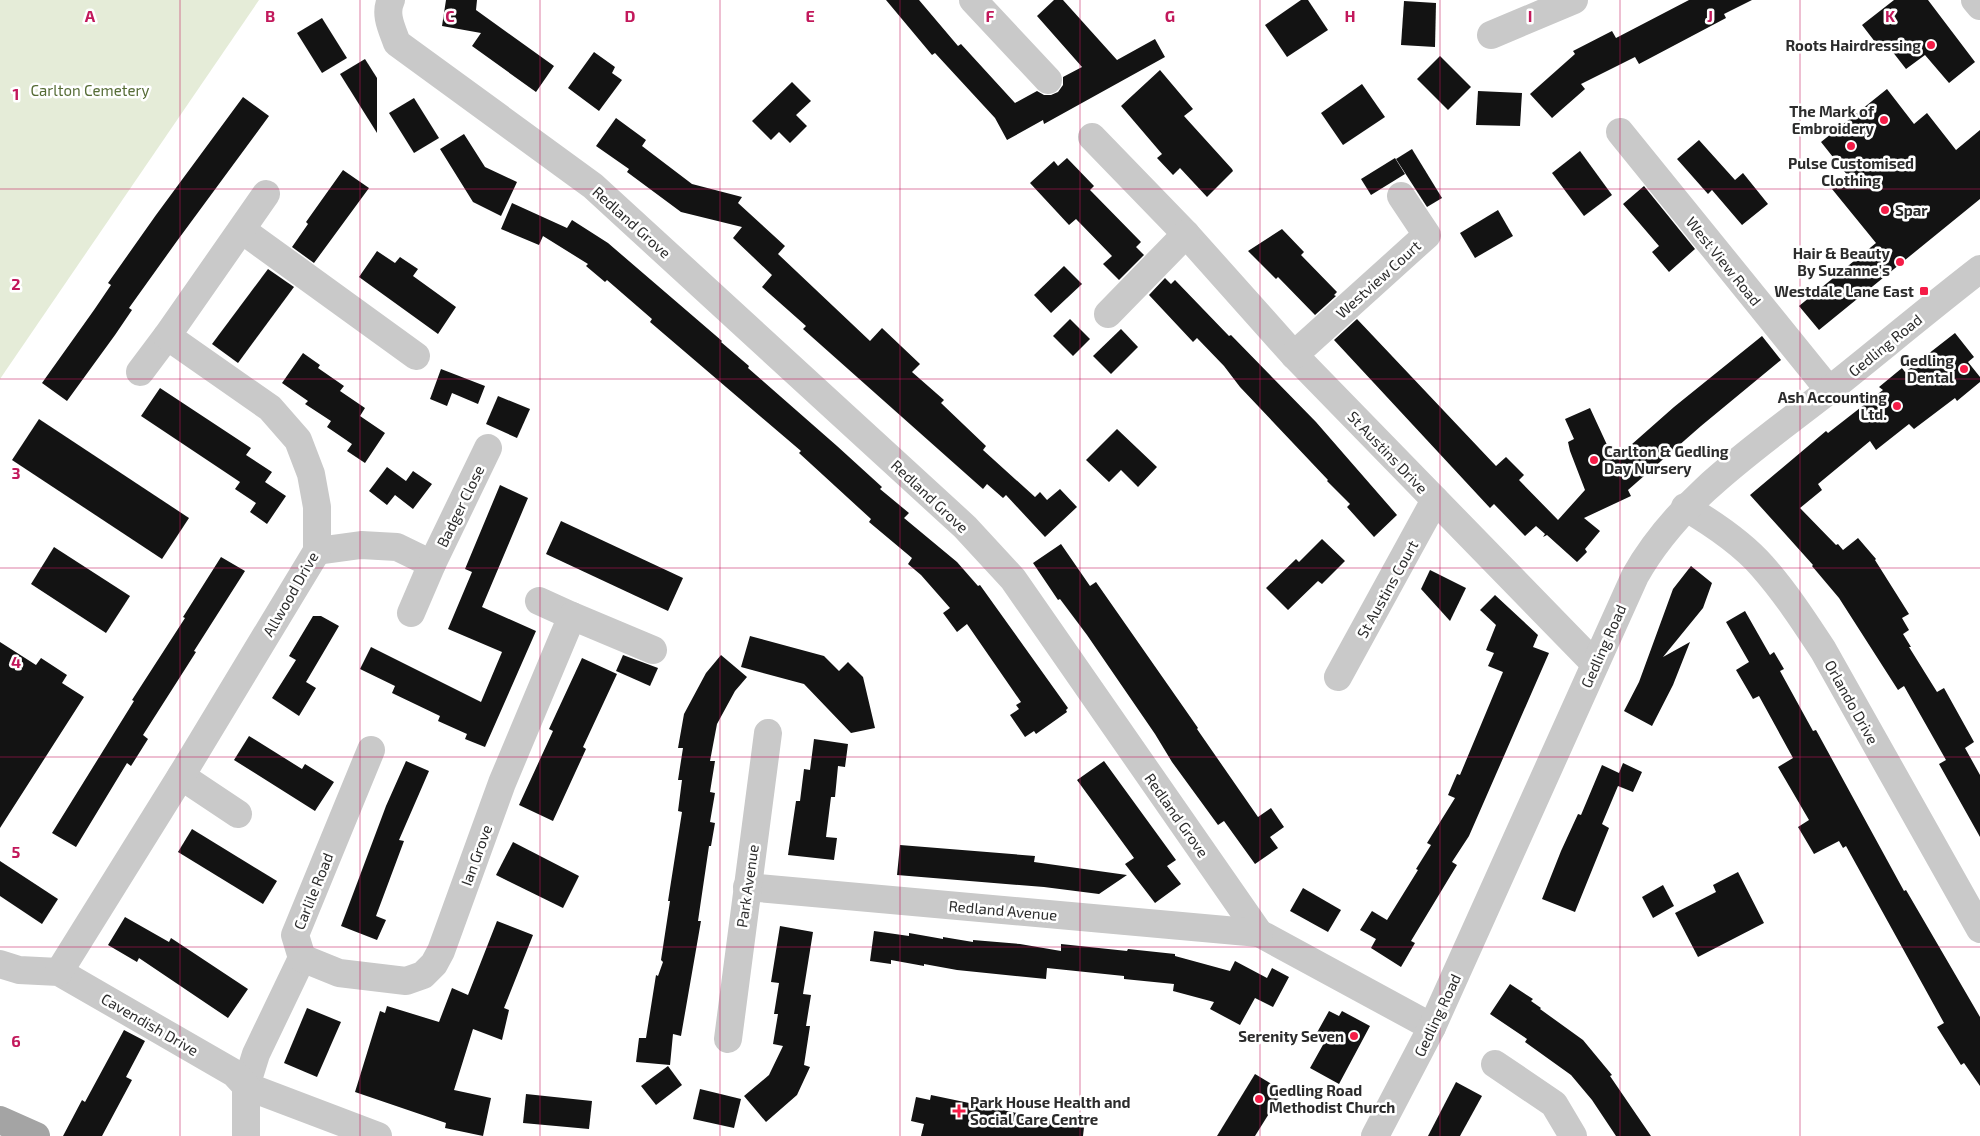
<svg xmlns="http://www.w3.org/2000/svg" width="1980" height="1136" font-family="'Exo 2',sans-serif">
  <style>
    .green { fill: #e5ecd8 }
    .building { fill: #131313 }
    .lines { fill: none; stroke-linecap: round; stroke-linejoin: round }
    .minor { stroke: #c9c9c9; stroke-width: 28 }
    .major { stroke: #a4a4a4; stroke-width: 28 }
    .grid { fill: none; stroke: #c2185b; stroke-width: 1; stroke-opacity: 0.55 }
    .poi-dot { fill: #f51c47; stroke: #fff; stroke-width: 2 }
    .labels { text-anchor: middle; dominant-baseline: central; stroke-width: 5; stroke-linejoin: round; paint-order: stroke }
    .poi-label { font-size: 15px; font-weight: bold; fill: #2c2c2c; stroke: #fff; text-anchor: end }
    .park-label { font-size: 15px; fill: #566c36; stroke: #fff }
    .street-label { font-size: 15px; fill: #2c2c2c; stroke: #fff }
    .grid-label { font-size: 16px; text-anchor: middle; font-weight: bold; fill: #c2185b; stroke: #fff; stroke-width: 5; stroke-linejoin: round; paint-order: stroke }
  </style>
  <rect width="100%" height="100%" fill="#fff"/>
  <polygon class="green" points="0,0 259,0 0,379"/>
  <g class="building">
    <polygon points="446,0 477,0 476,10 554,66 536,92 472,46 481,33 442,26"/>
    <polygon points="886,0 919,0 958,46 961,44 1015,103 1037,91 1044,95 1051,95 1058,92 1063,85 1063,77 1082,67 1037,16 1054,0 1063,0 1117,60 1155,39 1165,57 1044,124 1043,120 1007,140 995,118 935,53 932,55"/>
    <polygon points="1301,0 1308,0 1328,30 1287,57 1265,25"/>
    <polygon points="1689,0 1752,0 1724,14 1726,18 1639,64 1635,57 1581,84 1585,89 1552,118 1530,94 1575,54 1573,51 1612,31 1616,38"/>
    <polygon points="1894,0 1928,0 1975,62 1949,83 1925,55 1906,69 1885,42 1879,47 1862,25"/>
    <polygon points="1404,1 1436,3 1435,47 1401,45"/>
    <polygon points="322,18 347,58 322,73 297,33"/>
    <polygon points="594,52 615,67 612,73 622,80 599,111 568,88"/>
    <polygon points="1440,56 1471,87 1448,110 1417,79"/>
    <polygon points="365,59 377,78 377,133 340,74"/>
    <polygon points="1160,70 1193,109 1184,116 1232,169 1233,171 1207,197 1180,168 1173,175 1157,158 1162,154 1121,106"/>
    <polygon points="792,82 811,101 796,115 807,126 790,143 779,132 771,140 752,121"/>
    <polygon points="1362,84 1385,117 1343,145 1321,113"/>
    <polygon points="1887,89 1914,124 1927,113 1956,150 1980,130 1980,199 1819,330 1799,306 1876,243 1832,189 1848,176 1821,142"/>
    <polygon points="1478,91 1522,93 1520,126 1476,125"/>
    <polygon points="243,97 269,116 177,241 129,308 132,310 115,335 67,401 42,383 94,310 111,285 108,283 156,215"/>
    <polygon points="414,98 439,138 414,153 389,113"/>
    <polygon points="616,118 646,140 642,146 692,184 742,197 738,203 785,246 778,254 870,341 882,328 920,364 912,372 944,400 941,403 986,446 983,450 1035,497 1040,492 1047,500 1060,489 1077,507 1045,537 1006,495 1003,498 987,484 983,489 803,329 806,326 762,287 772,275 733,238 742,227 681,212 627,172 629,169 596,146"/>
    <polygon points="464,134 485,167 517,182 501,216 473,202 440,149"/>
    <polygon points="1699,140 1735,180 1743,173 1768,204 1742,225 1712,190 1708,194 1677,159"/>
    <polygon points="1412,149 1442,198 1427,207 1396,159"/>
    <polygon points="1580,151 1612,195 1584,216 1552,173"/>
    <polygon points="1067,158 1094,186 1090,190 1141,242 1136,247 1144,255 1119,280 1103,264 1112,256 1076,219 1069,225 1030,183 1054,161 1058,166"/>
    <polygon points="1395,158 1405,174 1371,195 1361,179"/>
    <polygon points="343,170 369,188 314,263 292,247 308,224 306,222"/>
    <polygon points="1644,186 1695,249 1669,272 1652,252 1659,246 1623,204"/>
    <polygon points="512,203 567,228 572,220 608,243 722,341 721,342 749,366 748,368 837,446 882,487 880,489 909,513 904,518 957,562 978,586 980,585 1068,708 1066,710 1067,712 1036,734 1034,731 1025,737 1010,715 1019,709 1016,705 1021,702 967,624 957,632 943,613 950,608 921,575 908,564 912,558 869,522 871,519 799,453 801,451 650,322 652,319 607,280 605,282 586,266 588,264 543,236 539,245 501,229"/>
    <polygon points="1498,210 1513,236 1475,258 1460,233"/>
    <polygon points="1282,229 1304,252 1301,255 1337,292 1334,295 1336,296 1315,315 1278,277 1276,279 1248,251"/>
    <polygon points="377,251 395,263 400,257 418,269 413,276 456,307 438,334 359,277"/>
    <polygon points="1064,266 1082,284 1051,313 1034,295"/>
    <polygon points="268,269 294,287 238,363 212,344"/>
    <polygon points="1165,278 1171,284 1175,280 1229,336 1231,335 1316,422 1397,515 1374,537 1347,507 1350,504 1327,481 1328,480 1240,387 1224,366 1197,338 1193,342 1149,295"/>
    <polygon points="1070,319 1090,339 1073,356 1053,336"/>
    <polygon points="1357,319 1496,466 1506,457 1524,475 1519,480 1558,520 1585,490 1570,451 1568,442 1574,439 1565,419 1590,408 1614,460 1674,407 1762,336 1781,360 1701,426 1628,490 1631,496 1584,518 1600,531 1585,549 1587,552 1577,562 1547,535 1543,537 1545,534 1536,526 1525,536 1494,504 1490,508 1334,340"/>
    <polygon points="1121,329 1138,347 1111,374 1093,356"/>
    <polygon points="1955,333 1974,357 1968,362 1980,377 1980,382 1957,401 1955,398 1914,429 1909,424 1876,450 1870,441 1818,484 1822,490 1800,508 1836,545 1838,544 1843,550 1858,538 1876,559 1875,560 1909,614 1902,618 1909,630 1903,634 1911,647 1909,647 1937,692 1944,688 1974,742 1965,748 1980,775 1980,837 1939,764 1946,760 1904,686 1898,690 1839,598 1812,566 1813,565 1750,495 1826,431 1828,433 1883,390 1879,387 1902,368 1905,372"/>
    <polygon points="303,353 320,365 318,368 344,386 340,391 365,408 360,416 385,433 365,463 347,451 352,444 327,427 331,421 305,404 308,401 282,383"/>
    <polygon points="441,369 485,386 478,404 452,393 447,406 430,399"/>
    <polygon points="160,388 251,448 246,455 272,472 265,482 286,496 267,524 250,512 256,503 235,489 240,482 141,416"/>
    <polygon points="498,396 530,409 517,438 486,424"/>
    <polygon points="39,419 189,518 162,559 12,460"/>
    <polygon points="1117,429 1157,467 1138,487 1121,470 1109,482 1086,460"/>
    <polygon points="387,467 406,481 413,471 432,484 413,509 395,495 387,505 369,491"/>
    <polygon points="500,485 528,498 482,607 536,631 485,747 465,739 467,734 438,721 440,716 392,693 395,686 360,669 371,647 481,702 502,652 448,629 472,572 465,569"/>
    <polygon points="561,521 683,578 668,611 546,554"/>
    <polygon points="1322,539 1345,561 1322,584 1318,581 1288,610 1266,588 1296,559 1299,562"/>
    <polygon points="1061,544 1090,586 1096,582 1198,728 1197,729 1258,817 1271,808 1284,827 1270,837 1278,848 1255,864 1224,821 1218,825 1172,762 1155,734 1087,635 1060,599 1058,600 1033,563"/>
    <polygon points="54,547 130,596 106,633 31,584"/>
    <polygon points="221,557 245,571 194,651 196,652 143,735 148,739 131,766 127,763 76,847 52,833 134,701 132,700 185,618 183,617"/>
    <polygon points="1691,566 1712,583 1703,608 1663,657 1690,642 1673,685 1652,726 1624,711 1639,682 1673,589"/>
    <polygon points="1430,570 1466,588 1450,621 1421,589"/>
    <polygon points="1495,595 1538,635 1533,647 1549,653 1469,836 1452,862 1457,865 1411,941 1415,943 1401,967 1371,948 1376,939 1360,930 1372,911 1387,920 1418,870 1416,869 1431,845 1427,843 1455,798 1448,795 1457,774 1460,775 1503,672 1488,666 1494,653 1486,650 1496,625 1480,610"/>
    <polygon points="1745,611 1770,655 1774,652 1784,669 1780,671 1813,731 1816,730 1904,891 1906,890 1920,914 1980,1017 1980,1086 1964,1063 1961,1065 1937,1027 1944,1023 1846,846 1843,848 1839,841 1814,854 1798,827 1809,820 1778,767 1793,758 1759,696 1753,699 1736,670 1749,662 1726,622"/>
    <polygon points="313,616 321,616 339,626 306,682 316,688 299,716 272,698 296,660 289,656"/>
    <polygon points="750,636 824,656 839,671 848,662 863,677 875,728 851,733 804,684 741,667"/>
    <polygon points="0,642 36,665 41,658 67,675 62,683 84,697 0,828"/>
    <polygon points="623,655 658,668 650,686 616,671"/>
    <polygon points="721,655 747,677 735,691 717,724 710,761 715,761 710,792 715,793 710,822 715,823 711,846 709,846 698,921 701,921 681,1036 673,1034 670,1065 636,1062 639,1038 646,1038 656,975 658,976 663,962 661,960 670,901 668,901 682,812 678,811 682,780 678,780 683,748 678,748 684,714 706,673"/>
    <polygon points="582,658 617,674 583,747 586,749 553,821 519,805 553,731 549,729"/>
    <polygon points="249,736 302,769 305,764 334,782 315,811 234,760"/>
    <polygon points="814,739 848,744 845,767 838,766 835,797 831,797 826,837 837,838 834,860 788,855 796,801 800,801 804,769 810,770"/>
    <polygon points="406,761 429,771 399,840 404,841 376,916 386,920 377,940 341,926 386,806"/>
    <polygon points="1104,761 1176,860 1167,866 1181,884 1155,903 1125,864 1134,858 1077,780"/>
    <polygon points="1623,763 1642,772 1633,792 1618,786 1602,824 1609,828 1575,912 1542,899 1561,851 1578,814 1581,815 1602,765 1619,773"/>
    <polygon points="192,829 277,881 263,904 178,852"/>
    <polygon points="513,842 579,876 563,908 496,875"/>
    <polygon points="900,845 1035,856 1034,862 1127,875 1099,894 1044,887 897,875"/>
    <polygon points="0,861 58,899 42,924 0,896"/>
    <polygon points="1738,872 1764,923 1698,957 1675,913 1716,892 1713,885"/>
    <polygon points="1663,885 1674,906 1653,918 1642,897"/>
    <polygon points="1303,888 1341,910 1328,932 1290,911"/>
    <polygon points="125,917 169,942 171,938 248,989 228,1018 139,958 137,962 108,945"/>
    <polygon points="497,921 533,935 504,1008 509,1010 502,1040 473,1029 454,1090 491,1098 483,1136 445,1128 446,1123 355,1092 380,1011 385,1013 387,1006 439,1022 452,988 468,995"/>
    <polygon points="780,926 813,932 803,994 811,995 806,1026 810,1026 804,1065 810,1067 797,1095 766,1122 744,1096 769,1075 783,1046 773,1044 778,1014 774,1014 779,983 771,982"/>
    <polygon points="874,931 909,936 909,933 943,939 943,937 973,942 973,940 1020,944 1061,951 1061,944 1127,951 1128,949 1175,954 1175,956 1230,971 1235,961 1267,978 1272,968 1289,977 1273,1007 1255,998 1240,1025 1210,1009 1214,1002 1173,991 1174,984 1124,979 1124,976 1047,968 1046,979 957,970 924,964 924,966 891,960 891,964 870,961"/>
    <polygon points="1510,984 1533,999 1531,1001 1541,1008 1540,1009 1583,1040 1612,1075 1610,1076 1651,1136 1616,1136 1592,1100 1571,1075 1525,1042 1527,1039 1490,1014"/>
    <polygon points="307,1008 341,1022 317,1077 284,1063"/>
    <polygon points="1329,1011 1339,1016 1342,1011 1370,1026 1339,1084 1310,1068 1324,1043 1314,1038"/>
    <polygon points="124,1030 145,1041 126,1077 132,1080 102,1136 63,1136 82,1100 85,1102"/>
    <polygon points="668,1066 682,1085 656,1105 641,1086"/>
    <polygon points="1255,1074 1283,1091 1255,1136 1217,1136"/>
    <polygon points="1456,1082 1482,1096 1460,1136 1428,1136"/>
    <polygon points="700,1089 741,1099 734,1128 693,1119"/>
    <polygon points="526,1094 592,1101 589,1129 523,1123"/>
    <polygon points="931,1095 1084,1127 1083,1136 921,1136 924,1124 911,1121 916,1097 930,1100"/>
  </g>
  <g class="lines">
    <g class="minor">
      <path d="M391,0c-7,14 1,29 6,43l196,143 372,341 48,52 246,354 173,94"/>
      <polyline points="973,0 1048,80"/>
      <polyline points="1975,0 1980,6"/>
      <polyline points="1491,35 1574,0"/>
      <polyline points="1620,132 1829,390"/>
      <polyline points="1092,137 1186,234 1294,355 1595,664"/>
      <polyline points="242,230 416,356"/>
      <polyline points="1108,314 1186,234"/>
      <polyline points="1294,355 1427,235 1401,196"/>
      <polyline points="140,372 167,336"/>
      <path d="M1685,507c27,16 56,35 77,59 23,26 42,55 61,84l157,279"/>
      <polyline points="317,551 361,545 397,547 432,564"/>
      <polyline points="539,601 572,616"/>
      <polyline points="411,613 432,564 488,448"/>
      <polyline points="1338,677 1435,500"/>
      <polyline points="371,750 295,935 302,958 256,1054 246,1086 378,1136"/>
      <polyline points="181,776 238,814"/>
      <polyline points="747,887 1259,933"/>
      <polyline points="302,958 339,973 406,981 423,975 434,964 441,951 502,783 572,616 653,650"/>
      <polyline points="0,964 19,970 59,972 234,1073 246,1086 246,1136"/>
      <polyline points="59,972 181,776 317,551 317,507 311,474 298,440 270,408 167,336 266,194"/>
      <polyline points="728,1039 768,733"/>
      <polyline points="1495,1064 1554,1104 1573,1136"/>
      <path d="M1375,1136l57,-109 203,-451c43,-77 120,-128 188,-181 53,-42 104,-85 157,-126"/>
    </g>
    <polyline class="major" points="0,1120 36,1136"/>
  </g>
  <path class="grid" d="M180,0v1136M360,0v1136M540,0v1136M720,0v1136M900,0v1136M1080,0v1136M1260,0v1136M1440,0v1136M1620,0v1136M1800,0v1136M0,189h1980M0,379h1980M0,568h1980M0,757h1980M0,947h1980"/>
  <g class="poi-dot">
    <circle cx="1931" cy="45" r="5"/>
    <circle cx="1884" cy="120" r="5"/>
    <circle cx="1851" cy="146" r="5"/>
    <circle cx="1885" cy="210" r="5"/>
    <circle cx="1900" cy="262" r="5"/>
    <rect x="1919" y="286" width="10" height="10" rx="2.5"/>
    <circle cx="1964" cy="369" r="5"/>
    <circle cx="1897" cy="406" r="5"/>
    <circle cx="1594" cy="460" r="5"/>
    <circle cx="1354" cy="1036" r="5"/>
    <circle cx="1259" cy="1099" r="5"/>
    <path d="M956.5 1103.5h5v5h5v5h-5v5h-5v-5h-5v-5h5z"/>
  </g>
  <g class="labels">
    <g class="poi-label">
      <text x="1921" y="45">Roots Hairdressing</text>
      <text x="1874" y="111">The Mark of<tspan x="1874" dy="17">Embroidery</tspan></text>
      <text x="1851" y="163" text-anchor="middle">Pulse Customised<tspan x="1851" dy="17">Clothing</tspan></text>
      <text x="1895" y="210" text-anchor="start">Spar</text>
      <text x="1890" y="253">Hair &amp; Beauty<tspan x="1890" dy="17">By Suzanne's</tspan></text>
      <text x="1914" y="291">Westdale Lane East</text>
      <text x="1954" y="360">Gedling<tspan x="1954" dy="17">Dental</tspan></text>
      <text x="1887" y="397">Ash Accounting<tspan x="1887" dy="17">Ltd.</tspan></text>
      <text x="1604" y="451" text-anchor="start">Carlton &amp; Gedling<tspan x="1604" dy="17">Day Nursery</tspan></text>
      <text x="1344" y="1036">Serenity Seven</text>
      <text x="1269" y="1090" text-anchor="start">Gedling Road<tspan x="1269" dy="17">Methodist Church</tspan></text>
      <text x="970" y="1102" text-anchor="start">Park House Health and<tspan x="970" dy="17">Social Care Centre</tspan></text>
    </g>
    <g class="park-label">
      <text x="90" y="90">Carlton Cemetery</text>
    </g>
    <g class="street-label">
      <text transform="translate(632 222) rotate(42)">Redland Grove</text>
      <text transform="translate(1724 261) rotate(51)">West View Road</text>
      <text transform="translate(1378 279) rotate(-42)">Westview Court</text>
      <text transform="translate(1885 345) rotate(-39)">Gedling Road</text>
      <text transform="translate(1388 452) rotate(46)">St Austins Drive</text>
      <text transform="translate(930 496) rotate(43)">Redland Grove</text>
      <text transform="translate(460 506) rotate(-64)">Badger Close</text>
      <text transform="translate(1387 589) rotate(-61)">St Austins Court</text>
      <text transform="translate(290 594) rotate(-60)">Allwood Drive</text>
      <text transform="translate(1603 646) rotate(-66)">Gedling Road</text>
      <text transform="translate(1852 702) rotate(61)">Orlando Drive</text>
      <text transform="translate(1177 815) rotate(55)">Redland Grove</text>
      <text transform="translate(476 855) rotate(-70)">Ian Grove</text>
      <text transform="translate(747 886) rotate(-82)">Park Avenue</text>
      <text transform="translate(313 891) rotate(-68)">Carlile Road</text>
      <text transform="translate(1003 910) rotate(5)">Redland Avenue</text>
      <text transform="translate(1437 1015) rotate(-65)">Gedling Road</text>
      <text transform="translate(150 1024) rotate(30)">Cavendish Drive</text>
    </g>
  </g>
  <g class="grid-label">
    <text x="90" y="22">A</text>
    <text x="270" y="22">B</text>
    <text x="450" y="22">C</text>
    <text x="630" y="22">D</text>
    <text x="810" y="22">E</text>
    <text x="990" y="22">F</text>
    <text x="1170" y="22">G</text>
    <text x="1350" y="22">H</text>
    <text x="1530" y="22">I</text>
    <text x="1710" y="22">J</text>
    <text x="1890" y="22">K</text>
    <text x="16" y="100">1</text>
    <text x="16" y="290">2</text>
    <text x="16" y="479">3</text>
    <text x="16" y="668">4</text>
    <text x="16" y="858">5</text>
    <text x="16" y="1047">6</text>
  </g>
</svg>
